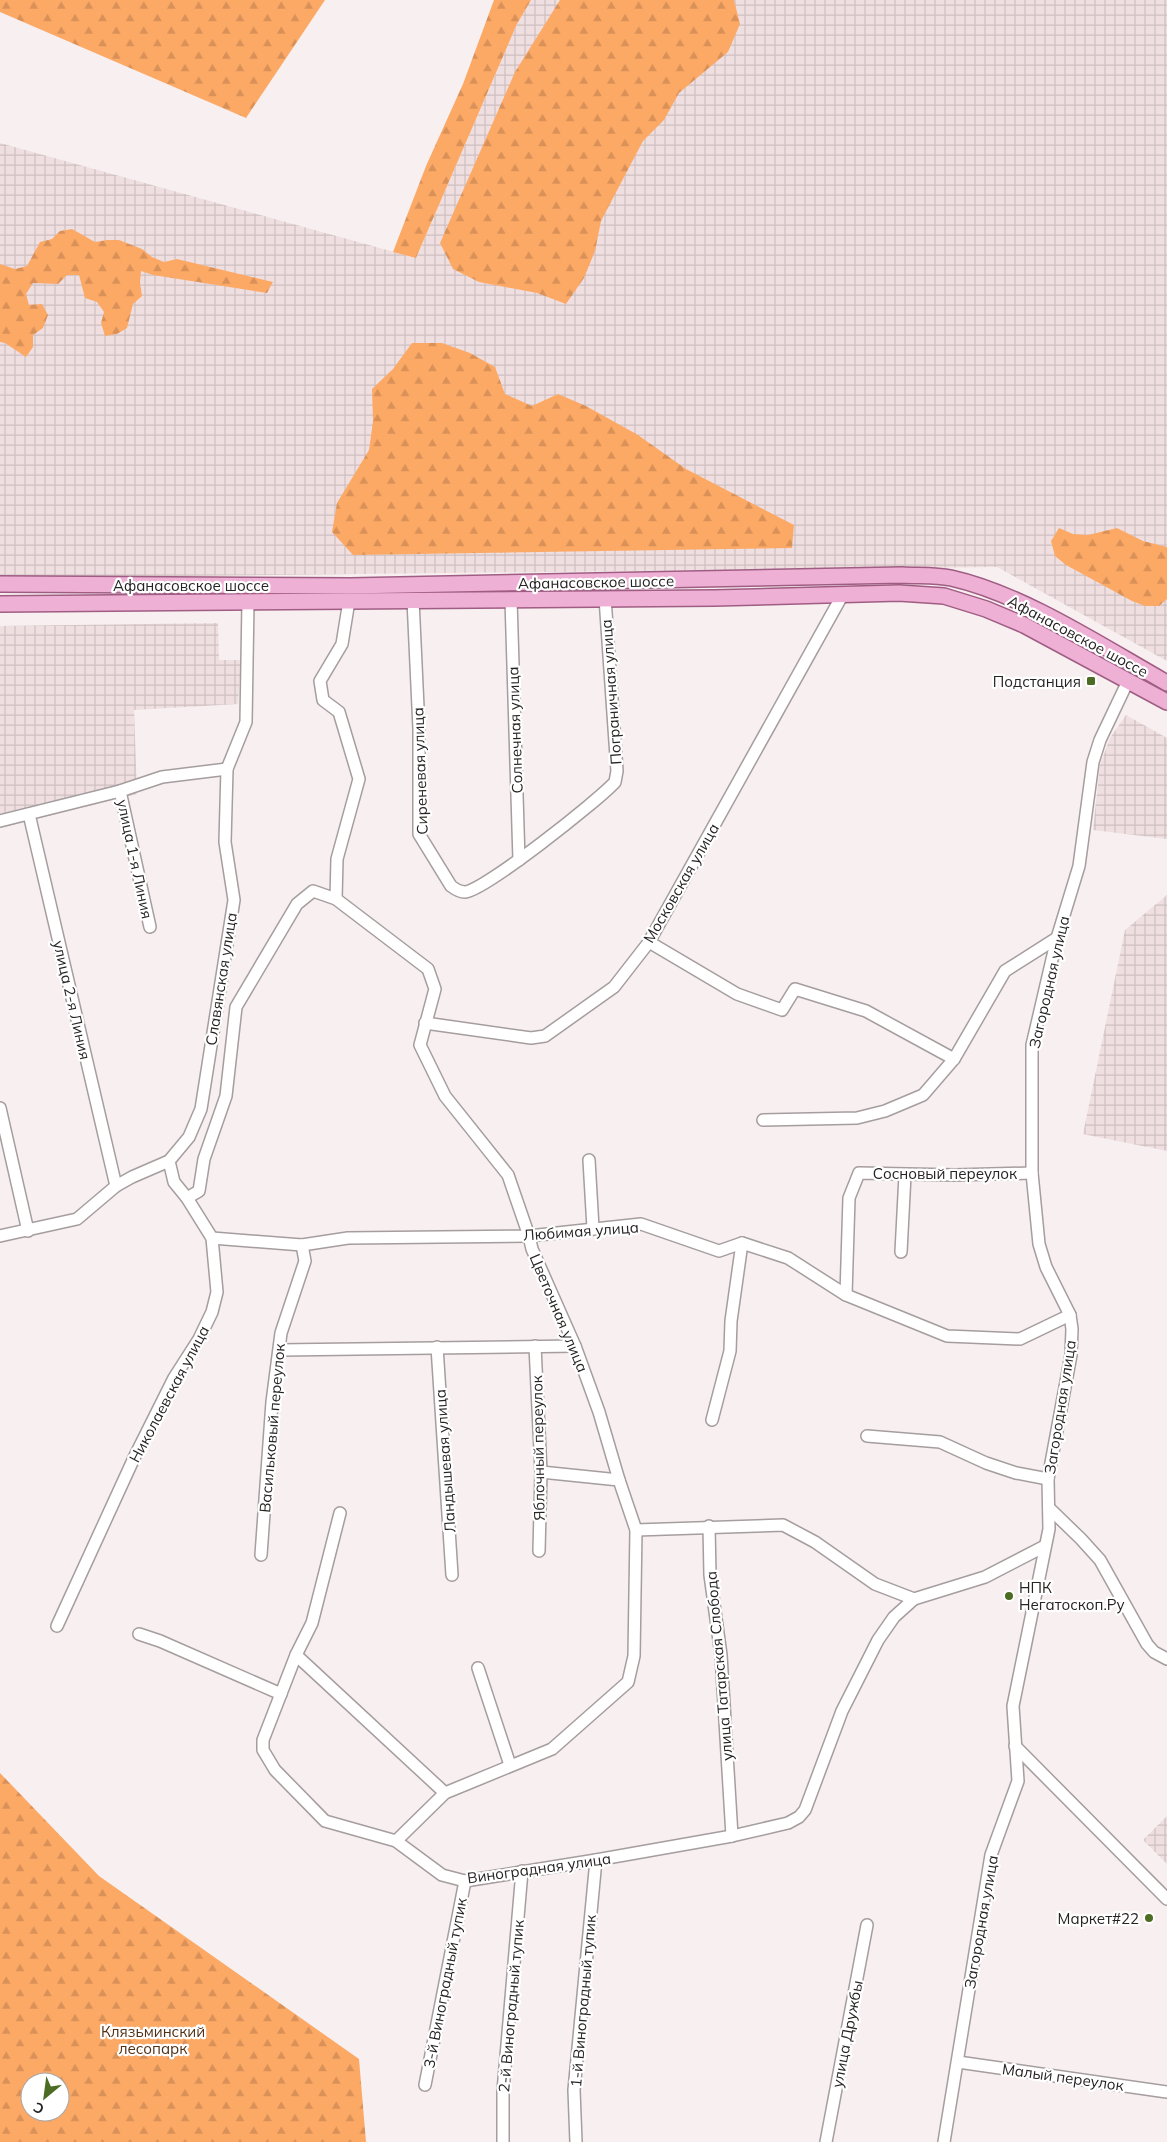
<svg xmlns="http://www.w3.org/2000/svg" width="1167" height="2142" font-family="Mulish,sans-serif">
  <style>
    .industrial { fill: url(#industrial-grid) }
    .forest { fill: url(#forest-firs); fill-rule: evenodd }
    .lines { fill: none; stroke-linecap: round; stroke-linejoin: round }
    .minor-casing { stroke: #a59d9e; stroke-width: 14 }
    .major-casing { stroke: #a05d83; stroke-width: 18 }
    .minor { stroke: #fff; stroke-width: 11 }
    .major { stroke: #eeb0d4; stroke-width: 15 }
    .poi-dot { fill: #4c6c23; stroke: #fff; stroke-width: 2 }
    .labels { text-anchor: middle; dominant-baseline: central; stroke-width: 4.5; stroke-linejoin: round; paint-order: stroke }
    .street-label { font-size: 15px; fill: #262323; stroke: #fff }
    .poi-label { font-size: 15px; fill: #262323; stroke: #fff; text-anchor: end }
    .park-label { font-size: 15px; fill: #502f13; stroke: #fff }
  </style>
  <defs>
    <pattern id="industrial-grid" width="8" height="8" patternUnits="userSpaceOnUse" patternTransform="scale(1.25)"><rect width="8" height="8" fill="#f0dfe1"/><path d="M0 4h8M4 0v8" fill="none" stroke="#cebfc1"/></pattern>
    <pattern id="forest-firs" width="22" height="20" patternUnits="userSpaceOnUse" patternTransform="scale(1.25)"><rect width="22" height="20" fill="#fda966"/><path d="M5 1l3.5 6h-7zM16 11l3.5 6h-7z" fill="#d99158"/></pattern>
  </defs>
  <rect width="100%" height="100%" fill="#f7eff0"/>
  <g class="industrial">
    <polygon points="531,0 1167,0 1167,661 997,567 0,578 0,143 416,258 517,24"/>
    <polygon points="218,623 219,660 241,660 238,704 134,710 137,794 0,828 0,626"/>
    <polygon points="1126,715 1167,738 1167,839 1093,830 1100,765 1110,738"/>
    <polygon points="1167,895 1167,1151 1083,1134 1125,930"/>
    <polygon points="1167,1816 1167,1864 1143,1840"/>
  </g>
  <g class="forest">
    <polygon points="0,0 325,0 246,118 0,12"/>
    <polygon points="494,0 531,0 517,24 416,258 393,252 426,166 463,84"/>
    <polygon points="560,0 734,0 740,24 728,52 679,93 664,120 643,141 601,221 595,251 584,278 566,304 537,293 479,282 453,269 440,243 515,72"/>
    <polygon points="72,229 95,242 107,240 119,240 142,249 152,257 164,262 177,259 273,282 267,293 153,275 141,271 140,283 142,296 133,304 127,328 117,334 105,336 101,323 104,312 97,302 85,298 79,275 67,275 58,284 33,283 26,294 29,305 42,304 48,315 43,328 33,335 33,347 26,357 5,343 0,342 0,264 15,269 27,266 40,242 52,239 60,231"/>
    <polygon points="412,343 442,343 470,353 495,367 505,394 532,406 558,394 586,406 638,435 686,469 794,525 792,548 353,555 332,532 337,503 369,450 373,421 372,389 393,369"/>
    <polygon points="1059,528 1073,534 1088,535 1117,528 1143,541 1167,547 1167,599 1159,606 1145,606 1132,601 1066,565 1055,556 1051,541"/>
    <path d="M0,1773l99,103 260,183 7,83h-366zM30,2082h30v30h-30z"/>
  </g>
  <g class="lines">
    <g class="minor-casing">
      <g id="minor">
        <path d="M413,600l6,129v105l32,52c4,3 9,6 14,6 19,-1 134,-92 150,-110l2,-11 -12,-173"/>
        <polyline points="511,600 519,860"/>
        <polyline points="120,791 150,927"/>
        <polyline points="29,814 116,1186"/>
        <polyline points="0,821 120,791 162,777 227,769"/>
        <polyline points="336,899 337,859 359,779 339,712 323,700 320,681 342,644 349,601"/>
        <polyline points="649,942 737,994 782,1010 795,989 866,1011 954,1059"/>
        <polyline points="425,1023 531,1038 545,1036 614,987 649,942 843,594"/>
        <polyline points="0,1108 28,1231"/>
        <polyline points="763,1120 857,1118 885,1111 923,1095 954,1059 1005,971 1057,938"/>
        <polyline points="589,1160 593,1228"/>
        <polyline points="187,1198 199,1191 204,1159 226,1096 236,1007 297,904 313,891 336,899 428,969 435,989 420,1045 445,1096 508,1175 529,1236 532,1249 575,1346 599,1412 619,1480 636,1530 634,1656 628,1682 552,1749 445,1793 396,1841"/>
        <polyline points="0,1236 77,1219 116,1186 132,1177 169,1161 189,1137 201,1109 234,900 225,842 227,769 246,722 248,602"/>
        <polyline points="212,1238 302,1245 348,1238 529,1236 641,1224 719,1251 742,1243 788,1258 846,1295 947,1336 1020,1339 1070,1315"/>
        <polyline points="901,1252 905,1175"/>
        <polyline points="846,1295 849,1198 859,1173 955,1175 1032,1173"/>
        <polyline points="535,1346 541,1472 539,1551"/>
        <polyline points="437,1347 452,1575"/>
        <polyline points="280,1350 575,1346"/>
        <polyline points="712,1420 730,1351 731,1321 742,1243"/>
        <polyline points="867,1436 940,1442 986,1463 1016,1473 1048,1479"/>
        <polyline points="541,1472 619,1480"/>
        <polyline points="1049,1508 1081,1539 1100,1560 1147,1644 1154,1652 1167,1659"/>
        <polyline points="340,1513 312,1623 296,1655 263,1740 263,1750 275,1770 325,1821 396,1841 442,1875 465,1881 596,1860 732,1836 788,1823 799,1817 805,1810 842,1711 878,1640 894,1617 914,1599"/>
        <polyline points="709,1526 710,1575 721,1655 732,1836"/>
        <polyline points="636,1530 783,1525 815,1542 875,1584 914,1599 985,1577 1045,1546"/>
        <polyline points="261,1555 272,1402 281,1333 305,1261 302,1245"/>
        <polyline points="57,1626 134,1458 174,1378 199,1339 212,1312 217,1292 212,1238 187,1198 174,1182 169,1161"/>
        <polyline points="139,1634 160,1641 281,1694"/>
        <polyline points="296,1655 445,1793"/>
        <polyline points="478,1668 510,1765"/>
        <polyline points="1015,1746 1167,1899"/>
        <polyline points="958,2062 1167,2092"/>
        <polyline points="425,2085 465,1881"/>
        <polyline points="503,2142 503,2091 522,1871"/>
        <polyline points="576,2142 574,2090 596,1860"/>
        <polyline points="826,2142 867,1925"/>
        <polyline points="944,2142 991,1855 1018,1781 1013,1706 1049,1529 1048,1479 1071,1355 1072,1329 1070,1315 1046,1267 1039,1244 1032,1173 1032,1045 1057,938 1079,866 1093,762 1100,740 1128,681"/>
      </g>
    </g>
    <g class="major-casing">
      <g id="major">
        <path d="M0,584l351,2 551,-11c16,1 34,0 49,3 72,16 152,69 216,105"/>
        <polyline points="0,604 715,598 899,593 944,596 986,609 1024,625 1167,702"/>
      </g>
    </g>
    <use href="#minor" class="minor"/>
    <use href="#major" class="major"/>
  </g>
  <g class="poi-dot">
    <rect x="1086" y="676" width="10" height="10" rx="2.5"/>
    <circle cx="1009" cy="1596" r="5"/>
    <circle cx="1149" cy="1918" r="5"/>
  </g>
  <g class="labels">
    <g class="street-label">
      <text transform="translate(596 582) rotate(-1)">Афанасовское шоссе</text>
      <text x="191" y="585">Афанасовское шоссе</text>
      <text transform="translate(1078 636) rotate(28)">Афанасовское шоссе</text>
      <text transform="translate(611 692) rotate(-94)">Пограничная улица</text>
      <text transform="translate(515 730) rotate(-92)">Солнечная улица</text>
      <text transform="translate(420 771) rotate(-92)">Сиреневая улица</text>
      <text transform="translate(135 859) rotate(78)">улица 1-я Линия</text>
      <text transform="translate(681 883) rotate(-60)">Московская улица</text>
      <text transform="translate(221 979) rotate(-81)">Славянская улица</text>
      <text transform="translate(1049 982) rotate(-77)">Загородная улица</text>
      <text transform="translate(72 1000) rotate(77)">улица 2-я Линия</text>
      <text x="945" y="1173">Сосновый переулок</text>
      <text transform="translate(581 1231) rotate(-4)">Любимая улица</text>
      <text transform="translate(559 1313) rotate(67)">Цветочная улица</text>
      <text transform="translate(169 1394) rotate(-62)">Николаевская улица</text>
      <text transform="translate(1060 1407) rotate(-81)">Загородная улица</text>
      <text transform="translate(272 1428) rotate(-85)">Васильковый переулок</text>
      <text transform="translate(538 1448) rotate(-91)">Яблочный переулок</text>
      <text transform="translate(445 1461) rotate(-94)">Ландышевая улица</text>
      <text transform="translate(719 1666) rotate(-95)">улица Татарская Слобода</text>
      <text transform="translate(539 1868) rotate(-8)">Виноградная улица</text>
      <text transform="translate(981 1922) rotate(-80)">Загородная улица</text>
      <text transform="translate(445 1983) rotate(-79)">3-й Виноградный тупик</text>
      <text transform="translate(583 2001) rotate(-85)">1-й Виноградный тупик</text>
      <text transform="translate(511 2006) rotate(-85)">2-й Виноградный тупик</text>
      <text transform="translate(847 2034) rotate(-79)">улица Дружбы</text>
      <text transform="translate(1063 2077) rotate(8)">Малый переулок</text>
    </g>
    <g class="poi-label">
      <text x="1081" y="681">Подстанция</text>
      <text x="1019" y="1587" text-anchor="start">НПК<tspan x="1019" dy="17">Негатоскоп.Ру</tspan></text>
      <text x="1139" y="1918">Маркет#22</text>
    </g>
    <g class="park-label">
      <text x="153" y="2031">Клязьминский<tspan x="153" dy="17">лесопарк</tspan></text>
    </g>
  </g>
  <g transform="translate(45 2097) rotate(209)"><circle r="24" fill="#ffffff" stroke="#a8a7a7"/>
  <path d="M0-4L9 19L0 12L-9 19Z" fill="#4c6c23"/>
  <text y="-8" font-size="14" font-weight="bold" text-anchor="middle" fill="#262323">С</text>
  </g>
</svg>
